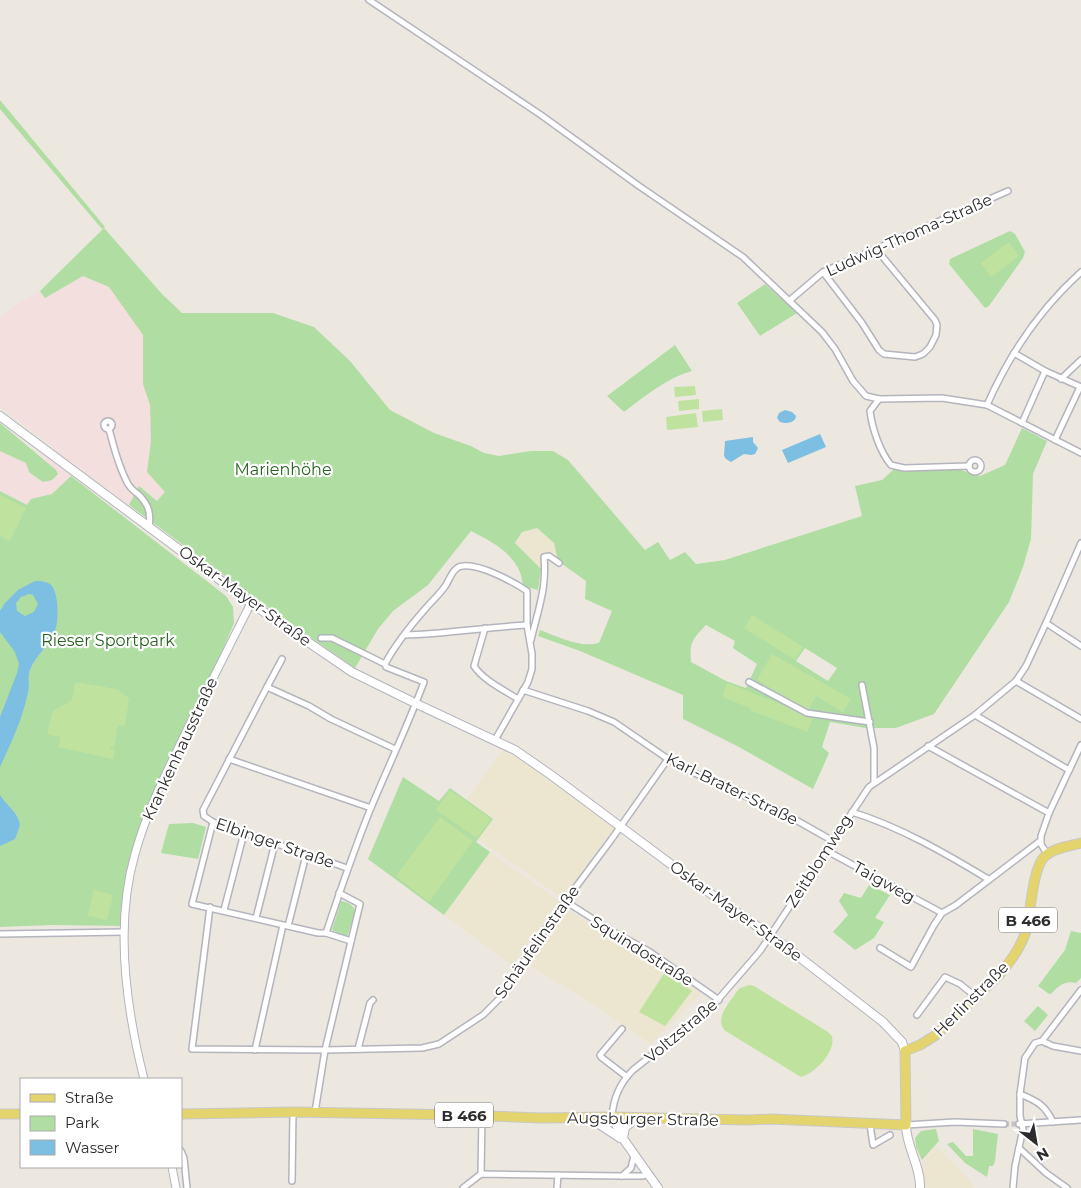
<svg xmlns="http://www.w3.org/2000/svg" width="1081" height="1188" font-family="Montserrat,sans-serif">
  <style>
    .education { fill: #ece6d1 }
    .medical { fill: #f2dfde }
    .green { fill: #b0dda2; fill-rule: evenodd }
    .pitch { fill: #bfe39f }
    .water { fill: #7dbee3; fill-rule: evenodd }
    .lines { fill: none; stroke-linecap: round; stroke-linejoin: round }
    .minor-tunnel { stroke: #c6c2bc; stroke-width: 5; stroke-dasharray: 5 2.5; stroke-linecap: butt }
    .minor-casing { stroke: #b3b4be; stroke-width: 8 }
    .tertiary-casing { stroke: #b3b4be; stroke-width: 9 }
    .secondary-casing { stroke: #b3b4be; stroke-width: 10 }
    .primary-casing { stroke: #c8c8c8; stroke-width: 11 }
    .minor { stroke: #fff; stroke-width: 5 }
    .tertiary { stroke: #fff; stroke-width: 7 }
    .secondary { stroke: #fff; stroke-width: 8 }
    .primary { stroke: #e4d46d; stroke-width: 9 }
    .labels { text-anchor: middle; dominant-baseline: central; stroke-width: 4.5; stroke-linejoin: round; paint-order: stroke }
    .shield { fill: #fff; stroke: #6b6b6b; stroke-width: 1 }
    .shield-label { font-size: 15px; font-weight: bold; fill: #2c2c2c }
    .street-label { font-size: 16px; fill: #2c2c2c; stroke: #fff }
    .park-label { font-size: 16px; fill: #296322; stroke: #fff }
  </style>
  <rect width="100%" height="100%" fill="#ece8e0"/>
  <g class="education">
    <polygon points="537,528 554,543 557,558 541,569 515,543 522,532"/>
    <polygon points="503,750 529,765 614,828 562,898 478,839 492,819 466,800"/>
    <polygon points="490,852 559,901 512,965 444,915"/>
    <polygon points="565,908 702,993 650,1044 593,1004 527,964"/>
    <polygon points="937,1146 970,1180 974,1188 922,1188 922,1162"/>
  </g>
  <polygon class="medical" points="83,276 109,287 143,335 143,384 150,405 151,440 148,453 165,492 158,501 140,486 129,505 55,451 50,458 71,476 52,495 31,499 27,505 0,491 0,451 26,463 29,472 56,470 45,460 53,447 0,407 0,318 16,304 40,291 45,298"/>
  <g class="green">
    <polygon points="0,100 105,227 102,229 0,109"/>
    <path d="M104,228l58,66 20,19h91l41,14 36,34 40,49 44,23 37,13 13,7 15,3 32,-5h22l15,9 77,90 13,-8 12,18 15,-8 11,12 29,-4 137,-44 -7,-30 27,-6 11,-10h68l19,6 25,-11 17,-37 25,13 -14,33 -2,65 -8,28 -14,35 -75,112 -38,14h-30l-36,-6 -8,25 7,6 -16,36 -74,-42 -56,-28v-24l-103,-44 -42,-15 2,-6c19,7 39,18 59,13l13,-32 -27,-12 1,-18 -28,-20 -4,-18 -17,-15 -15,4 -7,11 26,26 -3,21 -15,-4c-2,-29 -28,-43 -52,-55l-43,54 -35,26 -15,18 -23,39 -95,-66 -131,-97 10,-19 18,15 8,-9 -18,-20 4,-32 -1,-35 -7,-21v-49l-34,-48 -26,-11 -38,22 -5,-7zM706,625l29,16 -2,7 24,16 -11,24 -20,-7 -35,-19c-2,-20 2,-23 15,-37zM805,648l32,20 -9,13 -32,-20z"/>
    <polygon points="1010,231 1015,234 1025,252 1023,258 989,306 985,308 949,264 950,259"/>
    <polygon points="765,284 797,313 760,336 737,303"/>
    <path d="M675,345l17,26c-25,7 -47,25 -68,41l-17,-16z"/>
    <polygon points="0,423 56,470 58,474 52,480 43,482 29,472 26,463 0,451"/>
    <polygon points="71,476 226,596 233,607 234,623 135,855 125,926 52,925 0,927 0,491 27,505 31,499 52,494"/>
    <polygon points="403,777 439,801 450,788 493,819 476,842 490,852 444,915 368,859"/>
    <polygon points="193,823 206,827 198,859 161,853 169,824"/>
    <polygon points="869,885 890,895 875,918 884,922 874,938 855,950 833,932 848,915 839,901 844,893 861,898"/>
    <path d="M341,901c7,1 13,4 14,11l-8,25 -15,-7z"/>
    <path d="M1071,931l10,2v45l-5,5c-11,-3 -18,3 -25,11h-2l-11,-8 27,-36z"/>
    <polygon points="1038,1006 1048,1015 1035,1031 1024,1021"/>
    <polygon points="936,1129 939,1141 922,1160 916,1147 915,1138 921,1131"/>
    <polygon points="973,1129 998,1134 995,1161 993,1166 989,1166 987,1177 965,1163 947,1144 953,1142 966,1156 973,1156"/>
  </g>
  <g class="pitch">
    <polygon points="1009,242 1019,256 991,277 981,263"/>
    <polygon points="695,386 696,395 675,397 674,387"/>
    <polygon points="699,399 699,409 679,411 678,401"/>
    <polygon points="722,409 723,420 703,422 702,411"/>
    <polygon points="696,413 698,427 667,430 666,417"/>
    <polygon points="0,495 26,508 10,541 0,536"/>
    <polygon points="752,615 803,647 795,660 744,628"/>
    <polygon points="772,654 851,699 843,712 816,696 808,710 757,680"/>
    <polygon points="75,682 116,689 129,698 125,726 118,725 114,747 110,747 110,749 115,750 113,759 58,747 61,737 47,734 53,711 72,700"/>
    <polygon points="727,683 813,717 807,732 750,710 750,708 722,697"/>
    <polygon points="450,790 491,819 477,838 436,810"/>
    <polygon points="440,817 473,841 429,902 396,876"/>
    <polygon points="94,890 113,895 107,920 88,916"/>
    <polygon points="665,972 692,991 665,1026 639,1012"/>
    <path d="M749,985l5,1 74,46 4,4c4,16 -17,37 -31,41l-77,-47c-9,-14 6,-27 13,-39l3,-3z"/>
  </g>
  <g class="water">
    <path d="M785,410l7,2 4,4c-1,7 -9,8 -16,6l-3,-4 2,-5z"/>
    <polygon points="820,434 826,447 788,463 782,450"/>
    <polygon points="753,437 753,442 758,448 755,454 751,455 744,454 731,462 726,459 724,456 725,441"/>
    <path d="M35,581c5,0 10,0 15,3 9,6 9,37 5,47 -5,15 -20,24 -25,39 -3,7 0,15 -2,22 -5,26 -17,51 -28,75v-50l17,-44 2,-9 -4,-12 -15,-20v-21l5,-8 13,-13zM29,594l4,1 5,9 -4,8 -9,4 -8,-5 -1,-8 5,-6z"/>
    <path d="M0,795c7,11 18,17 20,30l-5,14 -15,7z"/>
  </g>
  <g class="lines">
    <polyline class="minor-tunnel" points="1004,1124 1019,1124"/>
    <g class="minor-casing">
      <g id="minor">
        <polyline points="369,0 541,115 639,186 743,257 822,332 835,349 853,381 866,396 879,399 942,398 987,405 1081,453"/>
        <polyline points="823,272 862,323 879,350 884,354 915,357 923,354 930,347 936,335 937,325 935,320 881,255 877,248"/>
        <polyline points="789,301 823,272 1008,191"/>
        <polyline points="1014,353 1045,371 1081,387"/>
        <polyline points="1061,379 1081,360"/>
        <path d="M879,399l-9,12c2,17 10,41 21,54l13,3 65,-2"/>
        <path d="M987,405c22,-50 53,-96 94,-133"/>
        <circle cx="108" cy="425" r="4"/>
        <polyline points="1022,423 1045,371"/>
        <path d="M109,429c5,19 10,38 19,55 3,5 7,8 11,11 10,10 12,19 10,32"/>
        <polyline points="1055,440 1080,387"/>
        <circle cx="975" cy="466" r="6"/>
        <polyline points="1046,623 1081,646"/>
        <path d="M485,628l-11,38c9,14 30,24 44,33"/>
        <path d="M405,635c41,-1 82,-8 122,-10"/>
        <polyline points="321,638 332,638 385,664"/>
        <path d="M531,640c7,-30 16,-52 13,-83l5,-1 10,7"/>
        <polyline points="282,659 267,687 309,706 331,719 395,749"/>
        <polyline points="1016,681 1081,719"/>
        <polyline points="749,682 807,713 870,722"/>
        <polyline points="862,685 874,748 874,783"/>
        <polyline points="267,687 203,810 204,816 213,822 347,868"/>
        <polyline points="523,690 588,711 614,722 668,759 690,771 787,815 833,841"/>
        <polyline points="975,715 1069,770"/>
        <polyline points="928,746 1049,813"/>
        <polyline points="229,759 371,808"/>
        <path d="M852,812c48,15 93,41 136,67"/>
        <polyline points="213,822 192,904 318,933 326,933"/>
        <polyline points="827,851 942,913 956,905 1040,841"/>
        <polyline points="1047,854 1041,844 1041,836 1049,813 1081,745"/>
        <polyline points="565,901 612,931 650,952 719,1000"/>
        <polyline points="210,907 192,1049 325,1050 422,1048 439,1044 483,1015 499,999 552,919 611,840 668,759"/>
        <polyline points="224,910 244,833"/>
        <polyline points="256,918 275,843"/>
        <polyline points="288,926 306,855"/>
        <polyline points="0,934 124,932"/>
        <path d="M351,941l-25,-8c14,-42 28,-83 44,-123 18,-43 38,-85 54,-128l-38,-15 -1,-3c10,-19 26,-39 41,-56 6,-7 14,-14 20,-23 4,-7 8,-19 17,-19 17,-2 49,15 64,25v34l5,29v15l-4,13 -33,58"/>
        <polyline points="880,948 911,967 934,925 942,913"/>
        <polyline points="917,1015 945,977 960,984 976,997"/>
        <polyline points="622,1029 600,1055 601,1057 627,1077"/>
        <polyline points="1042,1041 1053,1046 1081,1051"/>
        <polyline points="358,1049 370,1003 373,1000"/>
        <polyline points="255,1050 283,925"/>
        <path d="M1020,1094c17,7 25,11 33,28"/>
        <polyline points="315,1112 325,1050 360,904 339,893"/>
        <path d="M612,1117c1,-18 8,-34 21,-47l76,-60 51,-59 109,-164 106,-72 41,-34 10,-15 20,-43 35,-80"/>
        <polyline points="870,1124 873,1145 890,1135"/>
        <polyline points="1019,1124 1081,1120"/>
        <polyline points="906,1125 955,1122 1004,1124"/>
        <polyline points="1019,1148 1046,1173 1067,1188"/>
        <polyline points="181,1151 184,1158 187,1188"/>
        <polyline points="481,1174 482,1115"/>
        <polyline points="622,1176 631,1168 634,1156"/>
        <polyline points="292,1181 293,1112"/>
        <polyline points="463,1188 481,1174 621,1176 643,1176 648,1174"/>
        <polyline points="557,1188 558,1175"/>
        <polyline points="1013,1188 1015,1166 1023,1129 1020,1116 1020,1094 1025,1058 1035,1043 1042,1041 1081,990"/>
      </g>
    </g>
    <g class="tertiary-casing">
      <g id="tertiary">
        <path d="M144,1079c-18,-71 -30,-153 -9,-225 12,-44 33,-85 53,-126 21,-42 42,-83 63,-125"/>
        <polyline points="172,1167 176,1188"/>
      </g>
    </g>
    <g class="secondary-casing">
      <g id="secondary">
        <polyline points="0,416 251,603 352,672 417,704 515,750 551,775 707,891 785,946 883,1022 902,1042 905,1051"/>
        <polyline points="612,1117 624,1140 658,1188"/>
        <polyline points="590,1118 620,1138"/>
        <path d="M906,1125c0,22 15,41 14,63"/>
        <polyline points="623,1138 625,1127 638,1118"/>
      </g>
    </g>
    <g class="primary-casing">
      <g id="primary">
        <polyline points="0,1114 21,1114"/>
        <path d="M181,1114l112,-2 170,3 79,3 70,-1 136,3 23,-1 135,6 -1,-74 15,-6 16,-10 64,-61c11,-13 21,-27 26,-43 5,-18 6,-63 19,-75 9,-8 24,-10 36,-13"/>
      </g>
    </g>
    <use href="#minor" class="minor"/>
    <use href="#tertiary" class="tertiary"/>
    <use href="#secondary" class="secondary"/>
    <use href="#primary" class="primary"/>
  </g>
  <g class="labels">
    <g class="shield">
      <rect x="999" y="907.5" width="58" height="25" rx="4"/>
      <rect x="435" y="1102.5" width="58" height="25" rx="4"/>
    </g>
    <g class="shield-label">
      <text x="1028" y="920">B 466</text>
      <text x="464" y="1115">B 466</text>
    </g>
    <g class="street-label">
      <text transform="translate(909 235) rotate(-24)">Ludwig-Thoma-Straße</text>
      <text transform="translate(245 596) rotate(36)">Oskar-Mayer-Straße</text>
      <text transform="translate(180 749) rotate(-65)">Krankenhausstraße</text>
      <text transform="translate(732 789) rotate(26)">Karl-Brater-Straße</text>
      <text transform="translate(275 843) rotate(19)">Elbinger Straße</text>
      <text transform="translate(819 861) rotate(-57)">Zeitblomweg</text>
      <text transform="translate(884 882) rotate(29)">Taigweg</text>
      <text transform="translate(736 911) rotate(36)">Oskar-Mayer-Straße</text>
      <text transform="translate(537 942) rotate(-55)">Schäufelinstraße</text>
      <text transform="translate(642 951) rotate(32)">Squindostraße</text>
      <text transform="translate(971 999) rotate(-45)">Herlinstraße</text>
      <text transform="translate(681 1031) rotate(-40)">Voltzstraße</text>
      <text transform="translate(643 1119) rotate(1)">Augsburger Straße</text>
    </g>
    <g class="park-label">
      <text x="283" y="469">Marienhöhe</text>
      <text x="108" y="640">Rieser Sportpark</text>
    </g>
  </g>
  <rect x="20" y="1078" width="162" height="90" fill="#ffffff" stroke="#ababab"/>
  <rect x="30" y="1094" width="25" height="8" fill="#e4d46d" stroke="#ababab"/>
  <text x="65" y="1103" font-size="15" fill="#2c2c2c">Straße</text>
  <rect x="30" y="1116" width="25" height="15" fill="#b0dda2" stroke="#ababab"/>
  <text x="65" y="1128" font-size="15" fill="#2c2c2c">Park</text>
  <rect x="30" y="1140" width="25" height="15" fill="#7dbee3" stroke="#ababab"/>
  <text x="65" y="1153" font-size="15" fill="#2c2c2c">Wasser</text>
  <g transform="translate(1036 1143) rotate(149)" stroke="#ffffff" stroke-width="4" paint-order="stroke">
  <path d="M0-4L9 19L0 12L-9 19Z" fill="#2c2c2c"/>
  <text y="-8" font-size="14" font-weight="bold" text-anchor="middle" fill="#2c2c2c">N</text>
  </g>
</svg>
